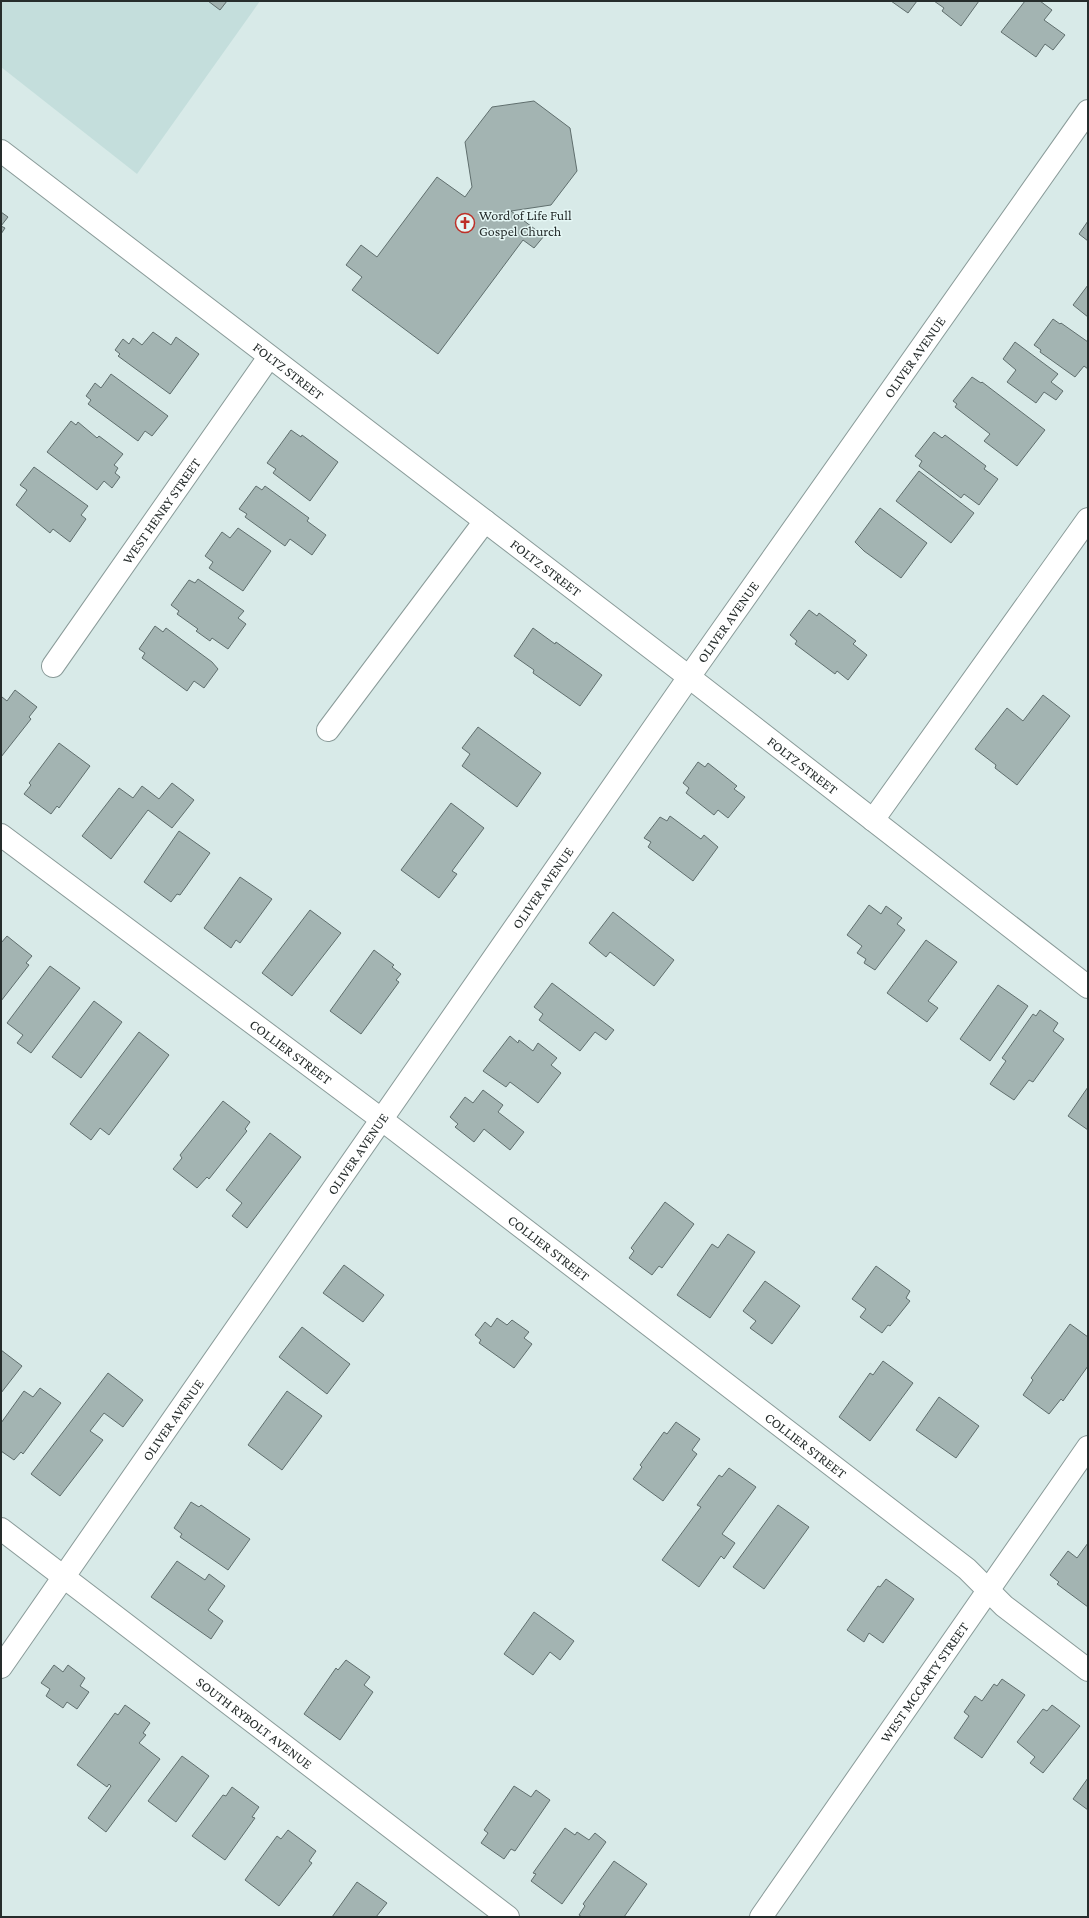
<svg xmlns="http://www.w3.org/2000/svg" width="1089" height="1918" font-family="'Crimson Pro',serif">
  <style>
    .built { fill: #c4dedc }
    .building { fill: #a3b4b2; stroke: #606f6e }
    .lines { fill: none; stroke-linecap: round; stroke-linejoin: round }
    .minor-casing { stroke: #8a9b99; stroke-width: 24 }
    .minor { stroke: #fff; stroke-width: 22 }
    .labels { text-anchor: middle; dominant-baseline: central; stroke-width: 3; stroke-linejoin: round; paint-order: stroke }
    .poi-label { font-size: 14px; fill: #262d2c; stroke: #e5f7f5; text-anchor: start }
    .street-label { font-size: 14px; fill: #262d2c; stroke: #e5f7f5 }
  </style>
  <rect width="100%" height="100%" fill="#d8eae8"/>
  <polygon class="built" points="1,1 260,1 137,174 1,67"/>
  <g class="building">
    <polygon points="208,1 227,1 220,10"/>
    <polygon points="891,1 917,1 908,13"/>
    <polygon points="934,1 979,1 961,26 942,11 944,8"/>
    <polygon points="1025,1 1040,1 1052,10 1044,20 1065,35 1053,50 1045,44 1036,57 1001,32"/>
    <polygon points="534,101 570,128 577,171 551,205 511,211 544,236 534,248 523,240 438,354 352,290 362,277 346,265 361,245 377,257 437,177 465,197 472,187 465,142 492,107"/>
    <polygon points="1,212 8,217 1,226 5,228 1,234"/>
    <polygon points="1088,221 1088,241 1079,234"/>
    <polygon points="1088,285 1088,317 1073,305"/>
    <polygon points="1053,319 1060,324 1061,323 1088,342 1088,369 1084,366 1075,377 1040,352 1041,350 1034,345"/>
    <polygon points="153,332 171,345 176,337 199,354 170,394 118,356 120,354 115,350 123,339 129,344 133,338 142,345"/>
    <polygon points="1015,342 1058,374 1051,382 1063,391 1056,400 1044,392 1036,403 1007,382 1016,370 1003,359"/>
    <polygon points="111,374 168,416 152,436 145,431 138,441 88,404 91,400 86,396 95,383 101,388"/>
    <polygon points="972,377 981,383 982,382 1045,430 1017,466 984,441 990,434 955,407 957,404 953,401"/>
    <polygon points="71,421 76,425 78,422 97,438 99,436 123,454 114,465 118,468 115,473 120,477 112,488 104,481 97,490 47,452"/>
    <polygon points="291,430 301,437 302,435 338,462 310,501 273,473 276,469 267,463"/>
    <polygon points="934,432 942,438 945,435 986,466 984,469 998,479 979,505 964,494 961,498 919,466 922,461 915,456"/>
    <polygon points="34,467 88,506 81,515 86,519 70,542 53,529 50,533 16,505 27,490 20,485"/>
    <polygon points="919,471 974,513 951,543 896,501"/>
    <polygon points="256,486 262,490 265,486 309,518 307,521 326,535 312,555 290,539 285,546 245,517 247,514 239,509"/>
    <polygon points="880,508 927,543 901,578 864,551 855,542"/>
    <polygon points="238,528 271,551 243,591 209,568 213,562 205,556 222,532 230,538"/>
    <polygon points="198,579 244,611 238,618 246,624 228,649 212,638 210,641 196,631 198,629 177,614 179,611 171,605 189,580 195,583"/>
    <polygon points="809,610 817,616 819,613 856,641 853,644 867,655 848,680 837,671 835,674 795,644 797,641 790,635"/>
    <polygon points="155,626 163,632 166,628 212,662 218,669 204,688 194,681 187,691 142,658 145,653 139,649"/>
    <polygon points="533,628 555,644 556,642 602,675 580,706 533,673 534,670 514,656"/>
    <polygon points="15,690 37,707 29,717 31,719 1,757 1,698 2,697 7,701"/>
    <polygon points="1043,695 1070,716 1017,785 995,768 996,765 975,749 1007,708 1023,721"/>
    <polygon points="478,727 541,773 517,807 462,766 470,754 462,748"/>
    <polygon points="59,743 90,766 59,808 57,806 51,814 24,794 31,785 29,783"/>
    <polygon points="698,762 705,767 708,763 737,786 734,789 745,797 728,818 718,810 714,815 686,793 689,788 683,783"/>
    <polygon points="172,783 194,800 172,828 148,810 111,859 82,836 119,788 133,798 142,786 159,799"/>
    <polygon points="451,803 484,828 452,871 457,874 439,898 401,870"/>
    <polygon points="670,816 701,839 704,835 718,847 693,881 648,847 651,842 644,838 660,817 667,821"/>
    <polygon points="179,831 210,853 180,895 177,894 171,902 144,882"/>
    <polygon points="240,877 272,899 240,943 236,940 231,948 204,928"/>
    <polygon points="869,905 881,914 886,906 902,918 897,924 905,930 875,970 864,963 866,959 857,953 862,946 847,935"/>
    <polygon points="310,910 341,933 292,996 262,973"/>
    <polygon points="613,912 674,960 654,986 610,952 606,957 589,943"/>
    <polygon points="7,936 32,956 26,963 29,965 1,1001 1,943"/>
    <polygon points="926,940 957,962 928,1001 938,1008 927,1022 887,993"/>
    <polygon points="374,950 394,965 392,967 401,974 396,980 399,982 361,1034 330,1011"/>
    <polygon points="50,966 80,988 31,1053 17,1043 23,1035 7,1023"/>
    <polygon points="552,983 614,1030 606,1040 595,1032 580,1051 539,1020 543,1014 534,1007"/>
    <polygon points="998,985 1028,1006 990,1061 960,1039"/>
    <polygon points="94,1001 122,1022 81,1078 52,1057"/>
    <polygon points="1040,1010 1058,1023 1053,1031 1064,1039 1033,1082 1029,1080 1014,1100 990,1084 1006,1061 1002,1058 1033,1014 1036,1016"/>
    <polygon points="139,1032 169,1055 109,1135 100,1128 91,1140 70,1124"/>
    <polygon points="510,1036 518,1043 519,1040 533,1051 538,1043 557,1058 551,1065 561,1073 538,1103 510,1082 506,1087 483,1071"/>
    <polygon points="1088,1087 1088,1130 1068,1116"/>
    <polygon points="483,1090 503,1105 498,1112 524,1132 510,1150 484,1129 474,1142 455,1127 458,1124 450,1117 465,1097 473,1103"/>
    <polygon points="223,1101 250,1122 245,1129 247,1131 209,1179 207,1177 197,1188 173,1169 182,1158 180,1155"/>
    <polygon points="270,1133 301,1157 247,1228 232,1216 242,1203 226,1190"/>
    <polygon points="665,1202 694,1224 662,1268 659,1266 652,1275 629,1258 634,1251 631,1248"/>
    <polygon points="728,1234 755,1252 710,1318 677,1295 712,1244 718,1248"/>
    <polygon points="344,1265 384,1295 363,1322 323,1293"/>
    <polygon points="876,1266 910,1291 906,1298 910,1301 890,1326 888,1325 882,1333 860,1317 866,1309 852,1299"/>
    <polygon points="765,1281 800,1306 772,1344 750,1328 756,1321 743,1311"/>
    <polygon points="497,1318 507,1325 512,1320 529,1332 524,1338 532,1344 514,1368 479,1343 481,1340 475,1335 485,1322 491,1327"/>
    <polygon points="1070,1324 1088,1337 1088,1366 1063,1401 1061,1399 1049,1414 1023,1395 1033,1380 1031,1378"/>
    <polygon points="302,1327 350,1364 327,1394 279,1357"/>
    <polygon points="1,1350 22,1366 1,1393"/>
    <polygon points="883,1361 913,1383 870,1441 839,1417 870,1373 873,1375"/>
    <polygon points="108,1373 143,1400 123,1427 104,1413 90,1431 103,1440 60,1496 31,1474"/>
    <polygon points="40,1388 61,1403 23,1454 21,1452 14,1460 1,1451 1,1423 24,1391 33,1397"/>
    <polygon points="287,1391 322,1416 282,1470 248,1445"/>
    <polygon points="939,1397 979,1426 956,1458 916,1430"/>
    <polygon points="676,1422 700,1439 692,1450 697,1454 663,1501 633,1479 642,1467 640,1465 664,1432 667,1434"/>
    <polygon points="729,1468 756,1487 722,1534 735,1543 724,1559 721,1556 699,1587 662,1560 701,1507 697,1505 719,1475 722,1477"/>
    <polygon points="191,1502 199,1507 201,1505 250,1539 228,1570 180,1537 182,1534 174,1528"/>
    <polygon points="778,1505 809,1527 764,1589 733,1567"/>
    <polygon points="1088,1543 1088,1607 1057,1584 1059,1582 1050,1575 1068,1551 1077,1558"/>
    <polygon points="177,1561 205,1580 209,1574 225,1586 208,1610 223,1621 211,1639 151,1597"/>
    <polygon points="886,1579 914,1599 883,1643 869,1633 864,1642 847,1630 878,1586 880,1587"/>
    <polygon points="534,1612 574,1641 560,1660 550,1652 533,1675 504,1654"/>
    <polygon points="346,1660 370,1677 364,1685 373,1692 340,1740 304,1714 336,1668 338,1670"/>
    <polygon points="54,1665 63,1672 68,1665 85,1678 80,1686 89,1692 77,1709 67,1702 63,1708 46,1696 50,1689 41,1683"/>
    <polygon points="1002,1679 1025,1695 982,1758 954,1738 969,1716 964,1712 975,1696 982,1701 994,1684 997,1686"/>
    <polygon points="125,1705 150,1723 143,1733 146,1735 139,1743 160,1759 106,1832 88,1818 111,1786 109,1784 107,1787 77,1765 115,1713 118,1715"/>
    <polygon points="1052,1705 1080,1726 1043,1773 1030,1763 1035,1757 1017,1742 1043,1709 1047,1711"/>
    <polygon points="182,1756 209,1776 176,1822 148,1801"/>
    <polygon points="1088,1778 1088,1810 1073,1799"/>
    <polygon points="514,1786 531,1797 536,1790 550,1800 515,1851 511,1849 504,1859 481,1843 488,1833 484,1830"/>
    <polygon points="232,1787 259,1807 252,1817 255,1818 225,1860 192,1836 223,1795 226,1796"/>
    <polygon points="565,1828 575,1835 577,1832 589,1840 595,1833 606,1842 562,1904 531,1881 536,1874 533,1873"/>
    <polygon points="288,1830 316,1851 309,1861 312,1863 279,1906 245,1880 277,1836 281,1839"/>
    <polygon points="614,1861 647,1884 624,1917 582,1917 579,1915 585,1906 583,1904"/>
    <polygon points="357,1882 387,1903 376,1917 332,1917"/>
  </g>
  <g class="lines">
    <g class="minor-casing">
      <g id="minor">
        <path id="s1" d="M1,151l688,526 399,310"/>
        <path id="s2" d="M53,666l216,-309"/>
        <polyline points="328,730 485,521"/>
        <polyline points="873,820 1088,519"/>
        <path id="s3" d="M1,835l380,284 586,450 37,37 84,64"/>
        <path id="s4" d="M1,1529l507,388"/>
        <path id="s5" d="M1,1667l688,-990 399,-566"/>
        <path id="s6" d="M761,1917l327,-470"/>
      </g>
    </g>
    <use href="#minor" class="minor"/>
  </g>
  <defs>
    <g id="church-ring" transform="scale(1)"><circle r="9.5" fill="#e5f7f5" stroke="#be3028" stroke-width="1.5"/><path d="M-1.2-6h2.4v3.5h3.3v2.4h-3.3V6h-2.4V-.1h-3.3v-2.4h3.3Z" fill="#be3028"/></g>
  </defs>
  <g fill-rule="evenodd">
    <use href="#church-ring" x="465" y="223"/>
  </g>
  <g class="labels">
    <g class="poi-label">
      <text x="479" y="215">Word of Life Full<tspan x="479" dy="16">Gospel Church</tspan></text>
    </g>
    <g class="street-label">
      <text stroke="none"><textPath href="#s5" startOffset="1597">OLIVER AVENUE</textPath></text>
      <text stroke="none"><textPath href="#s1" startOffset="362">FOLTZ STREET</textPath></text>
      <text stroke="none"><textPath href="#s2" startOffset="189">WEST HENRY STREET</textPath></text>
      <text stroke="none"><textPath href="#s1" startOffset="686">FOLTZ STREET</textPath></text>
      <text stroke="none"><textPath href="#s5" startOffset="1273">OLIVER AVENUE</textPath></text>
      <text stroke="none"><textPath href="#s1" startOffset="1010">FOLTZ STREET</textPath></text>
      <text stroke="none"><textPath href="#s5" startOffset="949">OLIVER AVENUE</textPath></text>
      <text stroke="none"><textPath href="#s3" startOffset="362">COLLIER STREET</textPath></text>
      <text stroke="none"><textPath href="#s5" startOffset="625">OLIVER AVENUE</textPath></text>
      <text stroke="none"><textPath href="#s3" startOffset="686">COLLIER STREET</textPath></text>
      <text stroke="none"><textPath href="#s5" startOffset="301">OLIVER AVENUE</textPath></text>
      <text stroke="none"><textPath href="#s3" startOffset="1010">COLLIER STREET</textPath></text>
      <text stroke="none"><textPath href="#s6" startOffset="286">WEST MCCARTY STREET</textPath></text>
      <text stroke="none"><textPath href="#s4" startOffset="319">SOUTH RYBOLT AVENUE</textPath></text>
    </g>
  </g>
  <rect width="1089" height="1918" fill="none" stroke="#262d2c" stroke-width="4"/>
</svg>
